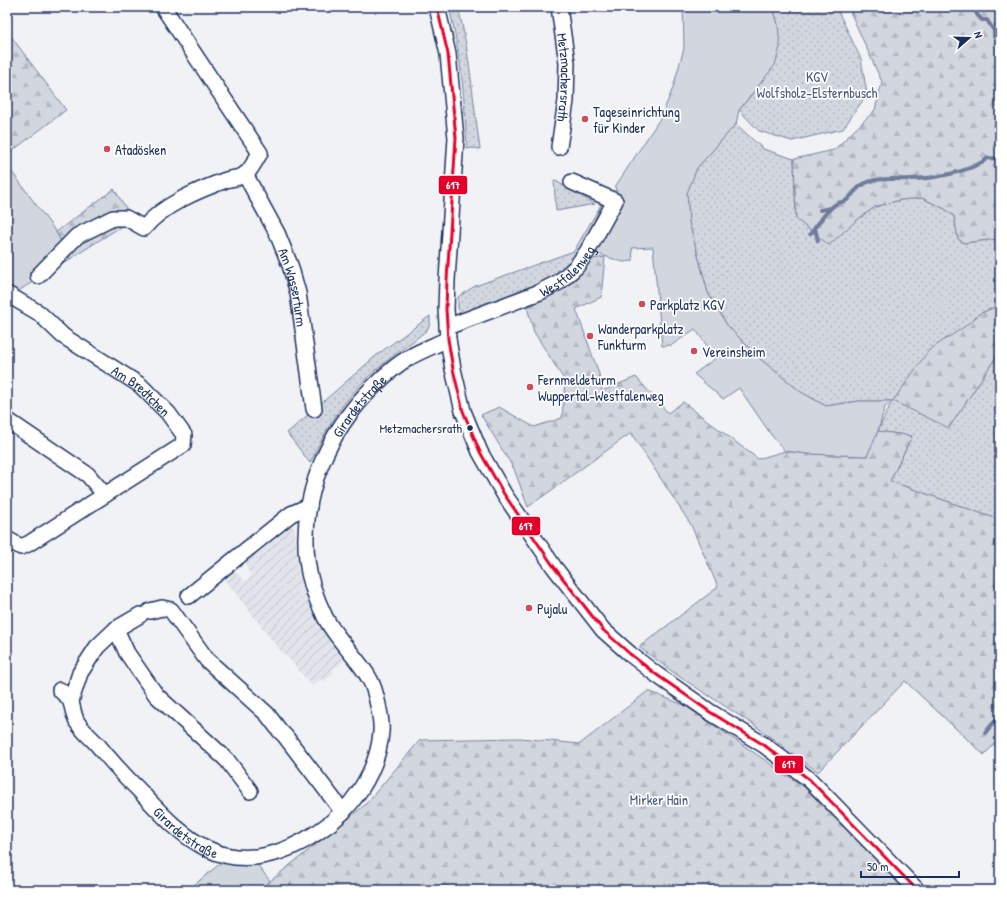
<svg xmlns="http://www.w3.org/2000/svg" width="1007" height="897" font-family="'Patrick Hand',sans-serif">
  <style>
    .industrial { fill: url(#industrial-furrows) }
    .grass { fill: url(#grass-dots); stroke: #76829e }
    .forest { fill: url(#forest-firs); stroke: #76829e }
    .park { fill: #d2d6df; stroke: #76829e }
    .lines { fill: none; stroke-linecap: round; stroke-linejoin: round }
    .stream { stroke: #707c9a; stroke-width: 4 }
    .minor-casing { stroke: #1b2f5e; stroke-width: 18 }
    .minor { stroke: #fff; stroke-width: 15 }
    .bus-1-casing { stroke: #fff; stroke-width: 6 }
    .bus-1 { stroke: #e4002b; stroke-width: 3 }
    .poi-dot { fill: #d1495b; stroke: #fff; stroke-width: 1.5 }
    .bus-dot { fill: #1b2f5e; stroke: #fff; stroke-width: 1.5 }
    .labels { text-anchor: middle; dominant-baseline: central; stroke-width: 3.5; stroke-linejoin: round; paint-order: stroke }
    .bus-label { font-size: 13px; fill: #1b2f5e; stroke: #fff; text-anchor: end }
    .park-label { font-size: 14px; fill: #49597e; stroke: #fff }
    .street-label { font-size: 14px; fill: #1b2f5e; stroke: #fff }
    .poi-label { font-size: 14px; fill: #1b2f5e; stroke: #fff; text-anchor: start }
    .line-badge { stroke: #fff; stroke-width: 1.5 }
    .badge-label { font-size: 11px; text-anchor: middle; font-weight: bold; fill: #fff }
  </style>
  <defs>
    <pattern id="industrial-furrows" width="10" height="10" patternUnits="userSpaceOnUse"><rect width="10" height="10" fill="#e1e4ea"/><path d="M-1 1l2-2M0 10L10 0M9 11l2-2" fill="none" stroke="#c0c4cb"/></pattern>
    <pattern id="grass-dots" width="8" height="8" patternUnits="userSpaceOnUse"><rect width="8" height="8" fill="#d2d6df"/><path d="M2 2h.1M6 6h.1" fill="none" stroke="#b4b8c2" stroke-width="1.8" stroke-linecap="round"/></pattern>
    <pattern id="forest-firs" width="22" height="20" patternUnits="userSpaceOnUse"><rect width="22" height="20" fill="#d2d6df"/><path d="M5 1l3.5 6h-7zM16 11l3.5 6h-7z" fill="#b4b8c2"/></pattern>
  </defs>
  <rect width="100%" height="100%" fill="#f1f2f5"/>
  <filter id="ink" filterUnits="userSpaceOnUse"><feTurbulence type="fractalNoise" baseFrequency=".025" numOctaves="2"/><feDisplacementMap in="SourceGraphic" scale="8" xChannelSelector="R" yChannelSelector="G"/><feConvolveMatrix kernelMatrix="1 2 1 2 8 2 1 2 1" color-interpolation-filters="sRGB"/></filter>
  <g filter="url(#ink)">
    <polygon class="industrial" points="288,525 292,526 295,529 298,568 302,586 313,614 326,636 344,661 332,670 334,673 323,682 321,679 312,686 293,663 278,648 221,575 228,572 233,572 238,574 245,581 252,576 248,571 246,566 247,556"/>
    <g class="grass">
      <path d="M449,7h9c12,46 15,95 22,142l-8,-1 -5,1c-2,-49 -6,-94 -18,-142z"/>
      <polygon points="773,7 836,7 861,59 867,94 843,129 792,141 759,131 739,110 758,87 778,25"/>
      <polygon points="736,124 763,149 794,159 796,219 857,220 875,207 900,200 922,198 945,209 954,216 958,239 964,243 996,239 1000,247 1000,305 981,313 964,327 949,427 1000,351 1000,520 890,481 912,436 878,431 892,401 859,401 826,406 801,392 759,358 727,325 708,293 689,222 687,192 697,168"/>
      <polygon points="554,180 595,204 556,211"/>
      <path d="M602,203c-10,26 -23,54 -46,71 -10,7 -23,12 -34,16 -18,8 -36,15 -54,23h-6l-4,-4v-12l17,-11 99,-35z"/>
      <path d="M430,316v8l-3,6c-19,16 -40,29 -58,46 -27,25 -44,55 -59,87l-23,-30 91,-79z"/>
    </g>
    <g class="forest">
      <polygon points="848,7 1000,7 1000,247 996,239 964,243 958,239 954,216 945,209 922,198 900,200 875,207 857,220 829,245 796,219 794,159 834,150 875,110 882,82"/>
      <polygon points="7,31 66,110 7,155"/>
      <polygon points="114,189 133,219 70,259 56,232"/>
      <polygon points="605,257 601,297 576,309 599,374 602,391 636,377 668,413 683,402 758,459 785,451 807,454 867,456 878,431 912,436 890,481 1000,520 1000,738 984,755 905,681 818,772 754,725 677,675 639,647 718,587 691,525 631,433 528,507 514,469 481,415 499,407 534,427 562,418 565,381 534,332 527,307 567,287 593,259"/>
      <polygon points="1000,305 1000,351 949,428 893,401 929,350 964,327 981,313"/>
      <polygon points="648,691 684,705 803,786 906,890 259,890 365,805 420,740 520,738 580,744"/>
    </g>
    <g class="park">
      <polygon points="683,7 773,7 778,25 780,47 775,65 739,110 736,124 697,168 687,193 689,222 708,293 727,325 759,358 801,392 826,406 859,401 893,401 885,407 878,431 867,456 807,454 785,451 772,436 739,388 723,399 694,374 716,358 695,329 672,345 662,346 653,247 632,248 633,261 623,262 595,253 620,202 615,187 661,117 673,88 684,48"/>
      <polygon points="7,165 56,232 70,259 15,293 7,288"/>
      <polygon points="222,862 235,864 257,864 270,881 259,890 188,890"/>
    </g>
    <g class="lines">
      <g class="stream">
        <polyline points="973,7 978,16 982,20 987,20 994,31 994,37 1000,42"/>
        <polyline points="820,210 831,208"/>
        <polyline points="815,228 818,241"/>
        <path d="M810,234c8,-9 15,-23 26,-30 3,-2 8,-2 11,-4 5,-5 9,-11 15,-15 15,-9 32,-5 48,-6 22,0 61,-7 78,-21l12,1"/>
        <polyline points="985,733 994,722 1000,719"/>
      </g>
      <g class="minor-casing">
        <g id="minor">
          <polyline points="437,7 448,54 456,138 447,280 446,309 448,339 453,369 463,411 480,452 504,494 554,567 603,630 630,654 657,675 710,712 764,745 810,780 917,890"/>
          <path id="s1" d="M559,7l8,56 -1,38 -7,46"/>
          <path id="s2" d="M245,174l32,59 13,32 8,28 16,116"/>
          <path d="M38,276l39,-40 36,-18h13l18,10c18,-23 55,-38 82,-48 6,-2 16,-2 20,-6 6,-6 10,-15 14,-21l-97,-146"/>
          <path id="s3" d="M7,294l32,19 24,23 77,49 28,28 16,22 -1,10 -155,99 -7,3 -14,-8"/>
          <path id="s4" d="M447,327l93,-35 19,-10 17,-15 11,-15 28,-51 -43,-19"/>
          <polyline points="7,420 88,475 105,495"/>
          <polyline points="189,596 291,514 309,506"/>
          <polyline points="150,611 162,608 171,610 207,660 267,714 280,731 285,736 343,812"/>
          <polyline points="116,629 127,653 156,695 227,760 250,791"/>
          <path id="s5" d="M60,690c3,3 8,7 10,10 3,6 3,15 7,22 5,8 13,15 19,21 13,15 26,31 41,45 21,22 43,48 71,61 37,18 78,5 110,-17 33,-21 60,-60 63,-100 1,-9 -1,-18 -3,-27 -2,-10 -4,-19 -9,-27 -12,-21 -33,-39 -44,-61 -9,-18 -16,-37 -18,-57 -7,-65 21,-129 67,-174 10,-10 23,-22 36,-29 12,-7 26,-12 38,-18"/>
          <polyline points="71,701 80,673 97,647 116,629 140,615"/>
        </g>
      </g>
      <use href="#minor" class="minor"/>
      <g class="bus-1-casing">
        <polyline id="bus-1" points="437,7 448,54 456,138 447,280 446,309 448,339 453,369 463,411 480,452 504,494 554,567 603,630 630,654 657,675 710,712 764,745 810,780 917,890"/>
      </g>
      <use href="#bus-1" class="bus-1"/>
    </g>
  </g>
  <g class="poi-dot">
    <circle cx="585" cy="119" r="4"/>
    <circle cx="107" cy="149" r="4"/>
    <circle cx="642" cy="304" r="4"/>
    <circle cx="590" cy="336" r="4"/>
    <circle cx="694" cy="351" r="4"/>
    <circle cx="530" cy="387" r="4"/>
    <circle cx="529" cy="608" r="4"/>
  </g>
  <circle class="bus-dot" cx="470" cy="428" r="3.5"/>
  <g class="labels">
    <g class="bus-label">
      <text x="462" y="428">Metzmachersrath</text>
    </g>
    <g class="park-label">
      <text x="817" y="76">KGV<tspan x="817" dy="16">Wolfsholz-Elsternbusch</tspan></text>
      <text x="659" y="799">Mirker Hain</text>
    </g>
    <g class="street-label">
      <text stroke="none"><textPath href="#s1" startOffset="71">Metzmachersrath</textPath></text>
      <text stroke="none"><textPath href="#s4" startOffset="134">Westfalenweg</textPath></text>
      <text stroke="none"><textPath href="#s2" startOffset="124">Am Wasserturm</textPath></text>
      <text stroke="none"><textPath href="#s3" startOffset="166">Am Bredtchen</textPath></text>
      <text stroke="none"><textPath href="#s5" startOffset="819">Girardetstraße</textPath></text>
      <text stroke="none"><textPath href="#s5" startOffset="193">Girardetstraße</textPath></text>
    </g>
    <g class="poi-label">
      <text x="593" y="111">Tageseinrichtung<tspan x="593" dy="16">für Kinder</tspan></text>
      <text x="115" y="149">Atadösken</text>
      <text x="650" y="304">Parkplatz KGV</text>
      <text x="598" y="328">Wanderparkplatz<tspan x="598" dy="16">Funkturm</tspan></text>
      <text x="702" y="351">Vereinsheim</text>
      <text x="538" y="379">Fernmeldeturm<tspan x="538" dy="16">Wuppertal-Westfalenweg</tspan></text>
      <text x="537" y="608">Pujalu</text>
    </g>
  </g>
  <g class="line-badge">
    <rect x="438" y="175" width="30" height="20" rx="4" fill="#e4002b"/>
    <rect x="511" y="516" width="30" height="20" rx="4" fill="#e4002b"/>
    <rect x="774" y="755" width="30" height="19" rx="4" fill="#e4002b"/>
  </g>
  <g class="badge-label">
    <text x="453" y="189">617</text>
    <text x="526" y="530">617</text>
    <text x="789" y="768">617</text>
  </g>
  <rect width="1007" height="897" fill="none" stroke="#fff" stroke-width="24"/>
  <rect x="12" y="12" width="983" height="873" fill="none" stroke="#1b2f5e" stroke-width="1.5" filter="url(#ink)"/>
  <g transform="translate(969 38) rotate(70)" stroke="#ffffff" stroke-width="3" paint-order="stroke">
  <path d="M0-3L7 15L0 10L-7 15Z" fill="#1b2f5e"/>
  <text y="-6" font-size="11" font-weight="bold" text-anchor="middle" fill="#1b2f5e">N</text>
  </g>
  <path d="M861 871v6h98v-6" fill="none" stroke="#1b2f5e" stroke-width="2"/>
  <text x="867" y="871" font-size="12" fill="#1b2f5e" stroke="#ffffff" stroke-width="3" paint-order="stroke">50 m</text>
</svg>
